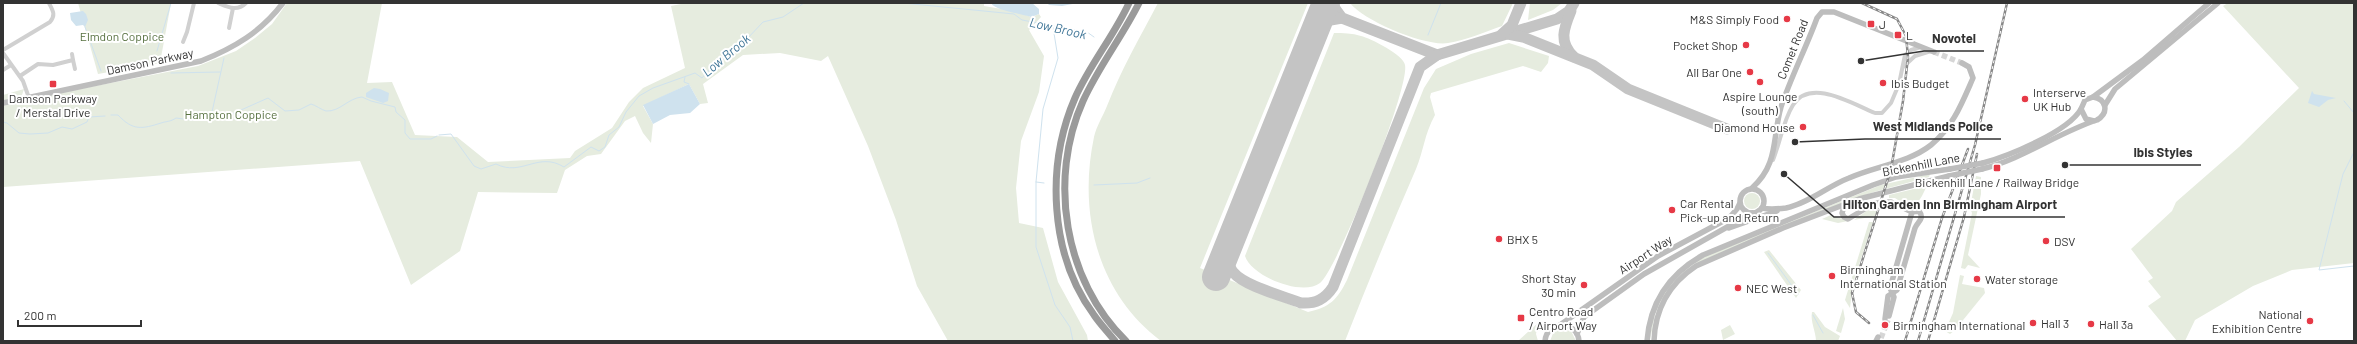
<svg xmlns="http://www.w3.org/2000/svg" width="2357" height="344" font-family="Barlow,sans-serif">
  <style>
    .green { fill: #e6ecdf }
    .water { fill: #cfe2ee }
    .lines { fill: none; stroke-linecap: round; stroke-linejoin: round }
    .stream { stroke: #cfe2ee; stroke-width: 1 }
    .taxiway { stroke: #c4c4c4; stroke-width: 11 }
    .runway { stroke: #c4c4c4; stroke-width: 28 }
    .secondary-tunnel { stroke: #d6d6d6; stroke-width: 5.5; stroke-dasharray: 5.5 3; stroke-linecap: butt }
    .street { stroke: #d0d0d0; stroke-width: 4 }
    .secondary { stroke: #bdbdbd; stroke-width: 5.5 }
    .highway { stroke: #9a9a9a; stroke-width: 7 }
    .rail-casing { stroke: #888; stroke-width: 2.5 }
    .rail { stroke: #fff; stroke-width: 1; stroke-dasharray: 3; stroke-linecap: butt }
    .secondary-bridge { stroke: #bdbdbd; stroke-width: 5.5 }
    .poi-dot { fill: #e63946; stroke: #fff; stroke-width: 1.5 }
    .labels { text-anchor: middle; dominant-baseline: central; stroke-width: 4; stroke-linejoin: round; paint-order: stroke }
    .poi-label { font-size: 12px; fill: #333; stroke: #fff; text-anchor: start }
    .park-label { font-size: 12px; fill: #56703f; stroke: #fff }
    .street-label { font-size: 12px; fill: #333; stroke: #fff }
    .water-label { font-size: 13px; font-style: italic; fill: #3f7597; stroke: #fff }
    .leader { fill: none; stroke: #333; stroke-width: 1.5 }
    .callout-dot { fill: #333; stroke: #fff; stroke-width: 1.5 }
    .callout-label { font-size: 13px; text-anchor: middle; font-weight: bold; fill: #333; stroke: #fff; stroke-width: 4; stroke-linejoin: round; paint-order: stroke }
  </style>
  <rect width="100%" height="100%" fill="#fff"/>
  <g class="green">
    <polygon points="78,3 171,3 160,63 98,74"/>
    <polygon points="287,3 382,3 367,83 392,82 415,135 457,137 488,162 570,158 575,151 612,128 629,102 643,88 685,68 671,6 686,3 984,3 984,6 1019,12 1031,17 1039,14 1041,17 1029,30 1044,56 1039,92 1021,141 1016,188 1019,223 1043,228 1058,282 1087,335 1088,341 948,341 917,286 896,220 868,146 828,56 821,61 780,53 743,55 703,84 708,103 700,104 689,84 643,106 653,124 651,143 643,133 635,116 625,121 601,154 587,156 565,170 557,193 478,192 460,251 411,285 360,161 3,187 3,104 198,66 236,51 255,38 272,24"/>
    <path d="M1158,3h150l-108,265 108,44c22,-5 29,-12 39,-32l77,-192 12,-19 35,-15 38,-11 40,13 -1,7 -7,9 -18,-6 -92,27 -1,4 5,18c-11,20 -11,35 -19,54 -25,57 -48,114 -71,172h-184c-64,-48 -83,-128 -67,-204 2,-10 9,-21 13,-31 14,-36 33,-69 51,-103z"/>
    <path d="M1350,3h163l-11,23c-17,6 -36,14 -54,17 -22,4 -84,-22 -98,-40z"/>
    <polygon points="1530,3 1562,3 1553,10 1528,20"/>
    <polygon points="2228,3 2354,3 2354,263 2292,270 2253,286 2195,320 2185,341 2177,341 2148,306 2161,297 2148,281 2153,278 2131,249 2172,211 2176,202 2239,147 2299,88 2223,6"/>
    <path d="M1334,33c9,0 18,0 27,3 9,2 43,19 44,29 5,23 -67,203 -85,218 -18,14 -69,-7 -75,-27z"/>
    <polygon points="24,89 22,95 3,101 3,95"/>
    <path d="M1930,174l-1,3 -55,15 -56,20 -123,52 -18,15 -16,22 -6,13 -5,27c2,-42 22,-64 56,-85l175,-71z"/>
    <polygon points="1976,176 1981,177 1981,194 1968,255 1980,268 1968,265 1965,269 1961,268 1972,213 1970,208"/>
    <path d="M1926,186h1c-5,9 -8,21 -20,20l-12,-8h-6v-3z"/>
    <circle cx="1752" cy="201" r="8"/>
    <polygon points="1879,205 1875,216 1854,220 1872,207"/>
    <polygon points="1831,215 1848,221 1838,223 1822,219"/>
    <polygon points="1869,222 1873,222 1853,283 1850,308 1845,300"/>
    <polygon points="1769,250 1801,290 1796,298 1764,252"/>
    <polygon points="1960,275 1964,276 1962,284 1984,288 1985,293 1955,330 1950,334 1945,331 1953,313"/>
    <polygon points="1843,308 1845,319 1841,333 1836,331"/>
    <path d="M1812,312h2l11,15 15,9 -2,5h-22c0,-9 -6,-20 -4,-29z"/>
    <polygon points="1538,323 1536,334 1538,341 1518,341"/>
    <polygon points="1730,325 1735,334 1723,340 1721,330"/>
    <polygon points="1562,328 1571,331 1576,341 1550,341 1554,331"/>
  </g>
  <g class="water">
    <path d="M991,3h41l7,6v5l-8,3c-10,-4 -36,-6 -40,-14z"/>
    <polygon points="1047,3 1078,3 1062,6 1049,5"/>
    <polygon points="83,11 86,14 88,20 85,27 83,25 76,26 71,20 70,13"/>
    <polygon points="689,84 700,104 690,113 670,115 653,124 643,105"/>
    <polygon points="374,88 380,89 389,93 388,101 383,103 366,97 366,93"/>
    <polygon points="2312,91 2314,94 2336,98 2328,100 2319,107 2308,103"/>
  </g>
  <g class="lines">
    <g class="stream">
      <polyline points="903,3 1014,14 1022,20 1087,32 1094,37"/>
      <polyline points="85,27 101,71"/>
      <polyline points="1053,27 1058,58 1043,109 1036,182 1036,247 1055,305 1070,327 1073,341"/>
      <polyline points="1428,35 1441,3"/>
      <polyline points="157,51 171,3"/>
      <polyline points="171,73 220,72"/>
      <polyline points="685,77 684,82 689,84"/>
      <polyline points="2344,101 2354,113"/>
      <polyline points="212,112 224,58"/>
      <path d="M111,115h7c15,16 24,14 43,8 6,-2 9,-1 15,-5l16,2 7,-4 12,-4 8,6h4l45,-20 17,13 14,-1 12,-6c4,1 11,6 15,7 14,1 22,-13 36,-14l9,4 24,6 1,5 9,8v13l5,6h21l6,-3"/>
      <polyline points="3,122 7,123 19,133 30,134 48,133 62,127 72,129 87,122 89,117 105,116"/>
      <path d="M439,135l12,-1 23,32 7,3 15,-5c26,13 42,-13 68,3l27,-20 8,4 6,-4 4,-12 10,-8 7,-15 13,-16 14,-8 42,-15 7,5 9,-10 11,-5 2,-8 22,-15 17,-18 20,-5 21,-14"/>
      <polyline points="2354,152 2343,174 2319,270 2354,266"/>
      <polyline points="1036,182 1044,183"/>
      <polyline points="1094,185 1137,183 1150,178"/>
      <polyline points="1768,253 1798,294"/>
      <polyline points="1813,315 1823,333"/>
    </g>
    <g class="taxiway">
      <polyline points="1331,3 1342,18 1437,55 1557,19 1569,11 1574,3"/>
      <path d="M1571,11c-7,17 -13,31 3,46"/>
      <polyline points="1313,34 1325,21 1342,18"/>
      <polyline points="1508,34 1523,37 1593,65 1628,89 1727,129"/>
      <polyline points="1501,35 1512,25 1521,3"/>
      <path d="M1229,245c-1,9 -3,19 4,27 11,14 50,24 68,31 15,1 24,-4 32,-16l87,-220 17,-12"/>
    </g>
    <polyline class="runway" points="1216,277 1326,3"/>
    <g class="secondary-tunnel">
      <polyline points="1934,52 1962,63"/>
      <polyline points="1881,338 1888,320"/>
    </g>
    <g class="street">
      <path d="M218,3c10,4 19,9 28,0"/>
      <polyline points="229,28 233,8"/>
      <polyline points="183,42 187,32 194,3"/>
      <path d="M3,50l47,-28c6,-7 3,-11 -1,-19"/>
      <polyline points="3,53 23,81 29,98"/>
      <polyline points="72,54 73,60"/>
      <polyline points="1903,67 1915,56 1931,51"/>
      <polyline points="3,70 11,65"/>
      <polyline points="20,76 38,64 53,65 73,60 75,69"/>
      <path d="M1773,160c7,-17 10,-39 20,-55 18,-28 61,0 82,8h7l9,-10 8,-19 6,-29 6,-5 10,-3"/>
    </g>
    <g class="secondary">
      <polyline points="2093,97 2143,60 2209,3"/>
      <path d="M3,103l198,-42c33,-13 60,-29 82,-58"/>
      <polyline points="2105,105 2115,89 2218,3"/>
      <path d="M1983,163c25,-7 85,-31 98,-54"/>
      <path d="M1982,169c41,-10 75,-36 115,-49 12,-7 10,-21 -4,-23l-8,3 -4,9 5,10 8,2"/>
      <path d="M1752,188c27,-24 20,-50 29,-81 10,-30 25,-59 36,-89l5,-6h12l100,40"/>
      <circle cx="1752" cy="201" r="12"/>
      <path d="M1848,205l-4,2 -2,6 2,4 4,2 25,-15 9,-2h9l21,10 7,-1c6,8 -1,10 -4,17l-18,62 -9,6 -3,23"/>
      <path d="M1762,208c8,2 16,1 24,0 23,-5 42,-22 63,-30 27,-12 59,-15 82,-33 22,-18 31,-42 42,-67l-4,-11 -7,-4"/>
      <polyline points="1729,228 1777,211"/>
      <polyline points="1889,316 1894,297 1890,288 1912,212"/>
      <polyline points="1560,325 1658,256 1729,218 1737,209 1740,203"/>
      <polyline points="1577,334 1584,317 1644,274 1752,213"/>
      <path d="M1545,341c2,-21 32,-21 34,0"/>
      <path d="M1647,341c3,-39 22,-67 56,-86l170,-70 23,-8 54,-8"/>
      <path d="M1654,341c1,-32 15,-57 42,-75l87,-38 76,-29 90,-23"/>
      <polyline points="1876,341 1878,337"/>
    </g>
    <g class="highway">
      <path d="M1115,341c-7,-9 -15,-17 -21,-26 -45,-61 -48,-150 -19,-217 15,-34 39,-62 54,-95"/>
      <path d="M1126,341c-62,-60 -78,-162 -43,-240 16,-35 39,-64 56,-98"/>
    </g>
    <g class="rail-casing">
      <g id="rail">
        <polyline points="1862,3 1897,19 1906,36 1908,57 1903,101 1891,169 1852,293 1856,312 1869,323"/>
        <polyline points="1905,341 1942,218 1968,149"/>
        <polyline points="1918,341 1975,145 2007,3"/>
        <polyline points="1928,341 1964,217 1977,154"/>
      </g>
    </g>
    <use href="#rail" class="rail"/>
    <g class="secondary-bridge">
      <polyline points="1950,169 1983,163"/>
      <polyline points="1949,176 1982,169"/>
    </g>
  </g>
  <g class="poi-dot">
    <circle cx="1787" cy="19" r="4"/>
    <rect x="1867" y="20" width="8" height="8" rx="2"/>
    <rect x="1894" y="31" width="8" height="8" rx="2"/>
    <circle cx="1746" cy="45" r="4"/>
    <circle cx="1750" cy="72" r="4"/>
    <circle cx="1760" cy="82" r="4"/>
    <circle cx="1883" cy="83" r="4"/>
    <rect x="49" y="80" width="8" height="8" rx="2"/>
    <circle cx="2025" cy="99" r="4"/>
    <circle cx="1803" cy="127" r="4"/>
    <rect x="1993" y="164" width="8" height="8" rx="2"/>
    <circle cx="1672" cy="210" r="4"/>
    <circle cx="1499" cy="239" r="4"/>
    <circle cx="2046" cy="241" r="4"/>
    <circle cx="1832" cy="276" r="4"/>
    <circle cx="1977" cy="279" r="4"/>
    <circle cx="1584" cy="285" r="4"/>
    <circle cx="1738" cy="288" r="4"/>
    <rect x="1517" y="314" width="8" height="8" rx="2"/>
    <circle cx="2310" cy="321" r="4"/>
    <circle cx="2033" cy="323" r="4"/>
    <circle cx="2091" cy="324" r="4"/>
    <circle cx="1885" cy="325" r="4"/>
  </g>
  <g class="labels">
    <g class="poi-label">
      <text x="1779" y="19" text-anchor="end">M&amp;S Simply Food</text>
      <text x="1879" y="24">J</text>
      <text x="1906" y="35">L</text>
      <text x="1738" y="45" text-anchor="end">Pocket Shop</text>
      <text x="1742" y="72" text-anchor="end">All Bar One</text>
      <text x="1891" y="83">Ibis Budget</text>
      <text x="2033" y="92">Interserve<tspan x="2033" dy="14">UK Hub</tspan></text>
      <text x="1760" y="96" text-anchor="middle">Aspire Lounge<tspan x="1760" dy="14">(south)</tspan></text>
      <text x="53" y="98" text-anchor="middle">Damson Parkway<tspan x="53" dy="14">/ Merstal Drive</tspan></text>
      <text x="1795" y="127" text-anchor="end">Diamond House</text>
      <text x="1997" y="182" text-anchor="middle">Bickenhill Lane / Railway Bridge</text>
      <text x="1680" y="203">Car Rental<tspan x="1680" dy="14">Pick-up and Return</tspan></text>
      <text x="1507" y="239">BHX 5</text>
      <text x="2054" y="241">DSV</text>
      <text x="1840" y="269">Birmingham<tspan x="1840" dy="14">International Station</tspan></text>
      <text x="1576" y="278" text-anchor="end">Short Stay<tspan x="1576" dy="14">30 min</tspan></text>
      <text x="1985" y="279">Water storage</text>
      <text x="1746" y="288">NEC West</text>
      <text x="1529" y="311">Centro Road<tspan x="1529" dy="14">/ Airport Way</tspan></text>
      <text x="2302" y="314" text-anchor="end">National<tspan x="2302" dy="14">Exhibition Centre</tspan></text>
      <text x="2041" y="323">Hall 3</text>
      <text x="2099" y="324">Hall 3a</text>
      <text x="1893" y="325">Birmingham International</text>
    </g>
    <g class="park-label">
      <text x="122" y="36">Elmdon Coppice</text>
      <text x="231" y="114">Hampton Coppice</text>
    </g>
    <g class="street-label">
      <text transform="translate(1792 49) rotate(-68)">Comet Road</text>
      <text transform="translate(150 61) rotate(-12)">Damson Parkway</text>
      <text transform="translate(1921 164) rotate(-11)">Bickenhill Lane</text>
      <text transform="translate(1645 254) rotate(-33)">Airport Way</text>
    </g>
    <g class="water-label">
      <text transform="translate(1058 28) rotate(13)">Low Brook</text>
      <text transform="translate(726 55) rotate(-40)">Low Brook</text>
    </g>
  </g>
  <path class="leader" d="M1861 61L1924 51H1984M1795 142L1865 139H2001M2065 165L2126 165H2201M1784 174L1834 217H2065"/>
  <g class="callout-dot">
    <circle cx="1861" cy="61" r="4"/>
    <circle cx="1795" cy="142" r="4"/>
    <circle cx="2065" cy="165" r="4"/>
    <circle cx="1784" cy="174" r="4"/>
  </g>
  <g class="callout-label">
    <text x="1954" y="43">Novotel</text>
    <text x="1933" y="131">West Midlands Police</text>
    <text x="2163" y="157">Ibis Styles</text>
    <text x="1950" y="209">Hilton Garden Inn Birmingham Airport</text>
  </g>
  <rect width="2357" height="344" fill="none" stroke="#333333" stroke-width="8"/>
  <path d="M18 320v6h123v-6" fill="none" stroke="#333333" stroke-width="2"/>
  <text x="24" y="320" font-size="12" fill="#333333" stroke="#ffffff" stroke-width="3" paint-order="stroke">200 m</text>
</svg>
